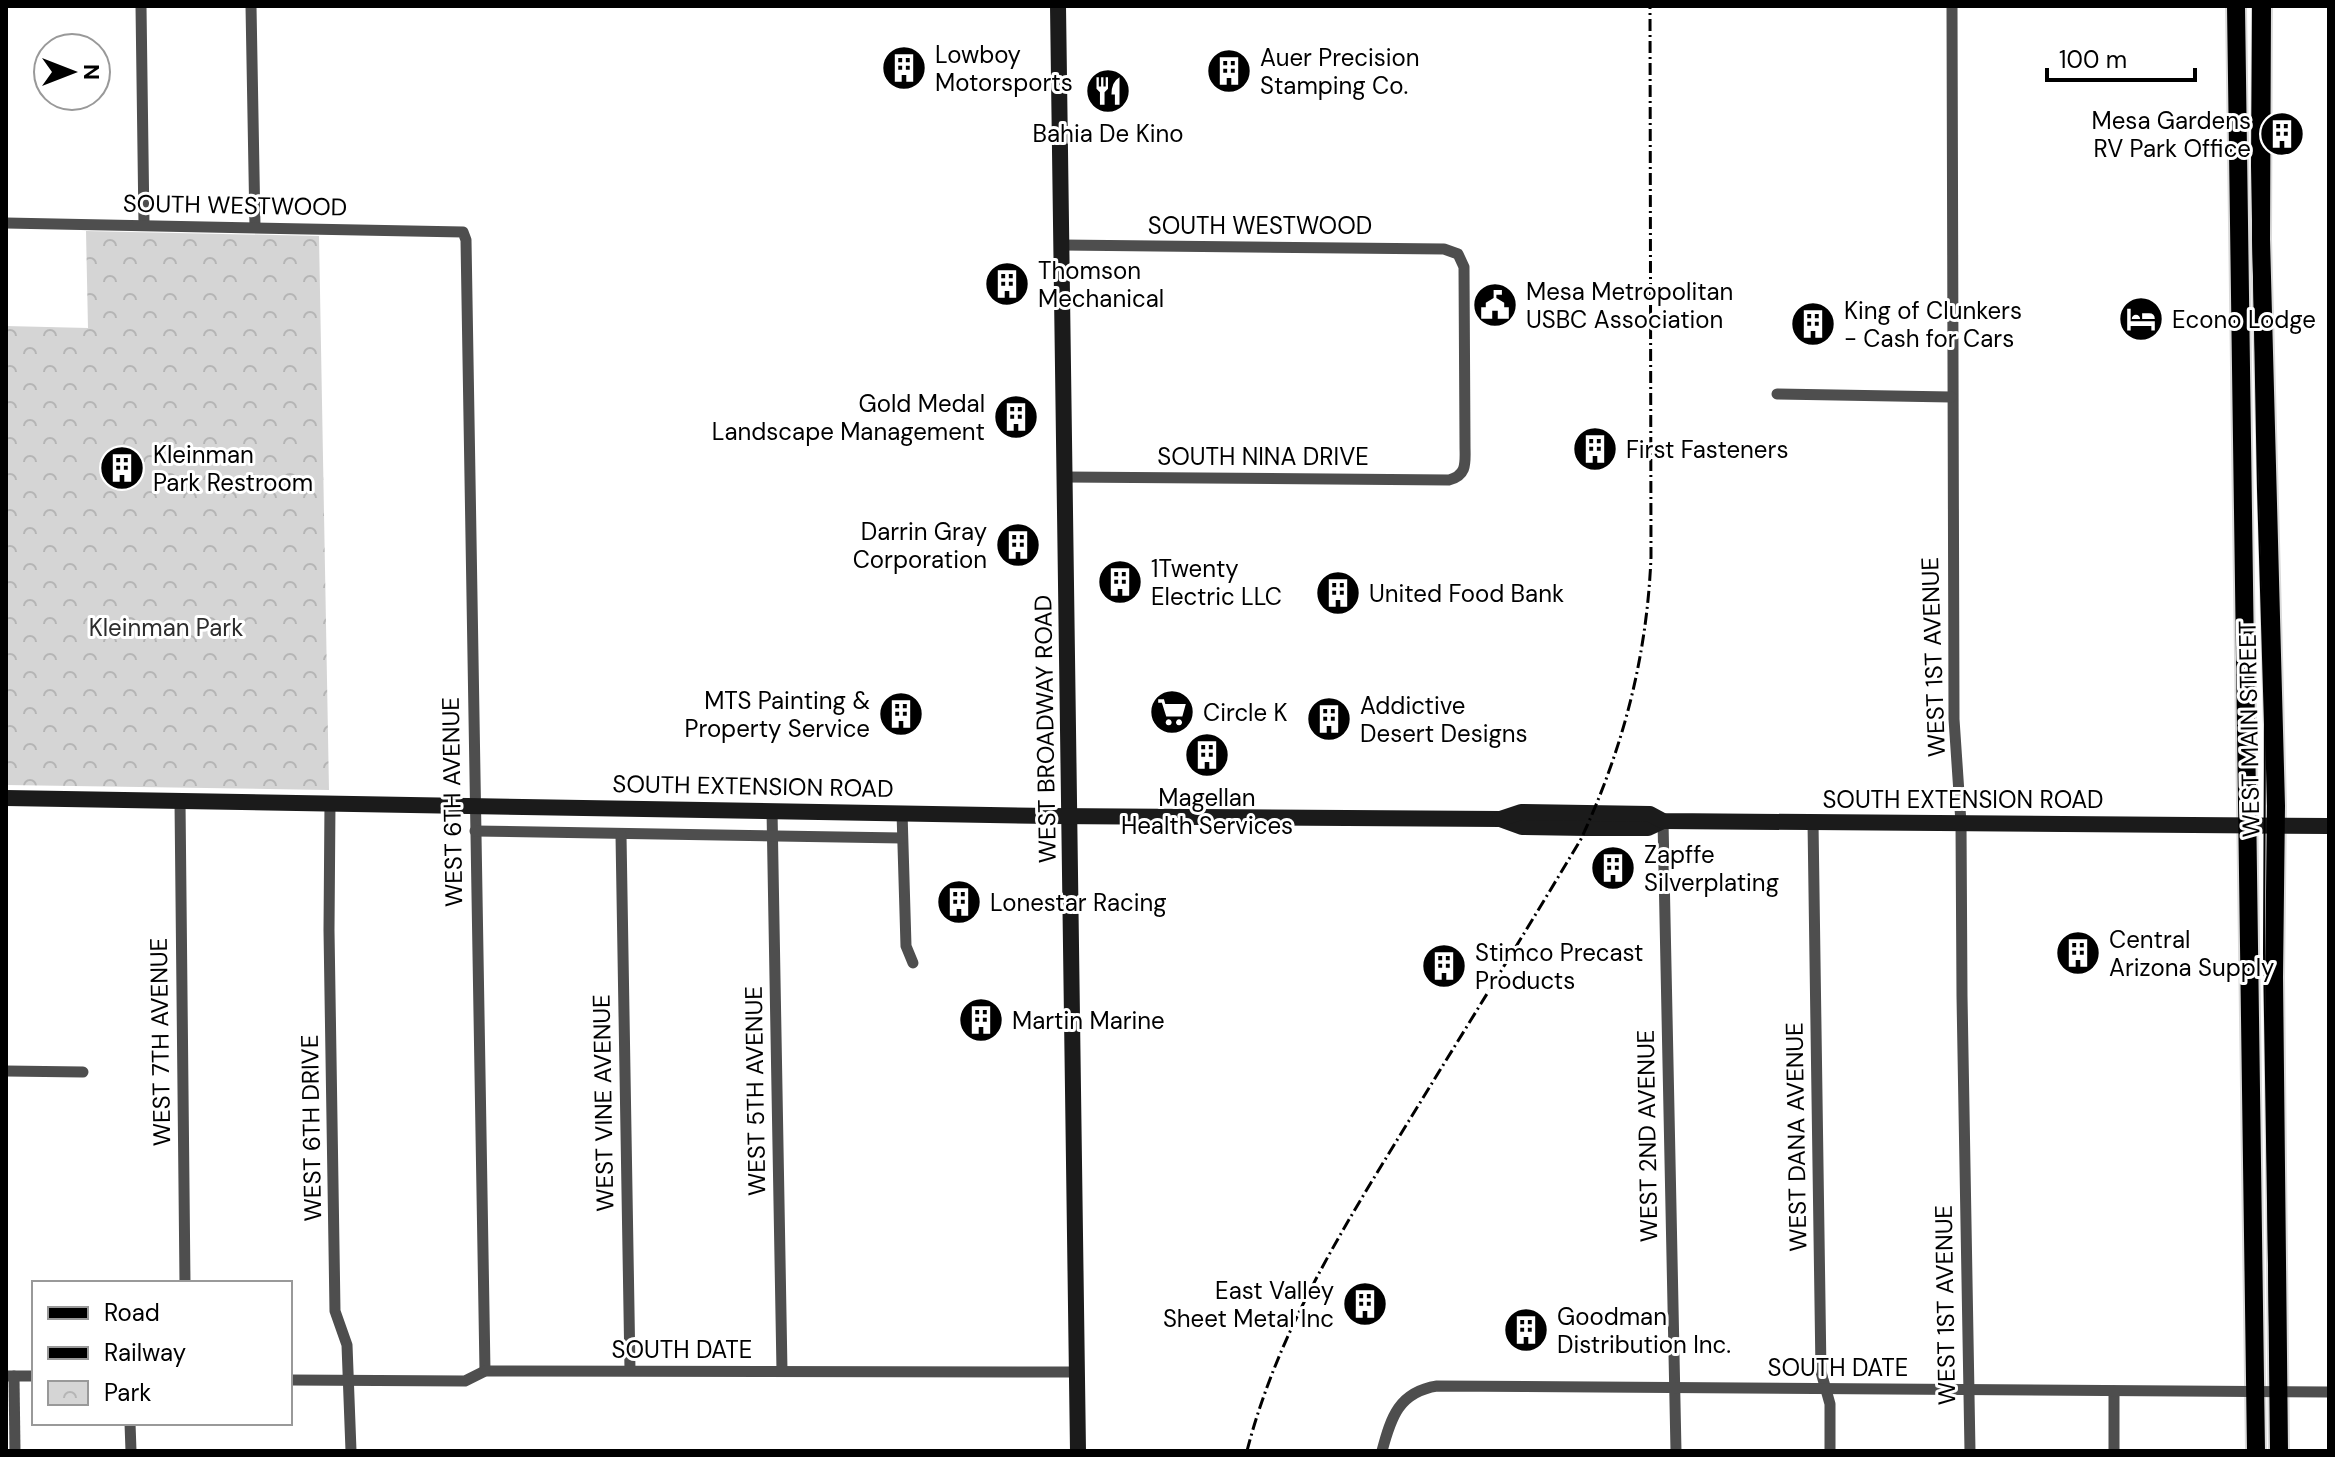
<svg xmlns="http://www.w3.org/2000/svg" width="2335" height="1457" font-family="'DM Sans',sans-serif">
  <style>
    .park { fill: url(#park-crowns) }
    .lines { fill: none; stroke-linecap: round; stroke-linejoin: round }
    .primary-casing { stroke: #dbdbdb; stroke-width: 22 }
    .street { stroke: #4e4e4e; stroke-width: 11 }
    .secondary { stroke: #1b1b1b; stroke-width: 16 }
    .primary { stroke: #000; stroke-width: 18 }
    .tram { stroke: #000; stroke-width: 2 }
    .rail { stroke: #000; stroke-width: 3; stroke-dasharray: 12 4 2 4; stroke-linecap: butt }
    .labels { text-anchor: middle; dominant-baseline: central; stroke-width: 6; stroke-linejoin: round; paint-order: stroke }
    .poi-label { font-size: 24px; fill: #000; stroke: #fff; text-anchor: start }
    .street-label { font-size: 24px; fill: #000; stroke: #fff }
    .park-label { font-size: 24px; fill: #2c2c2c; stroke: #fff }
  </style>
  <defs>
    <pattern id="park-crowns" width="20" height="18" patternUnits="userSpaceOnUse" patternTransform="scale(2)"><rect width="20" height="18" fill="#d5d5d5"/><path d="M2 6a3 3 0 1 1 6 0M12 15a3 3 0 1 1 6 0" fill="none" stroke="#b5b5b5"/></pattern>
  </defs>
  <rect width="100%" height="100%" fill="#fff"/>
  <polygon class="park" points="86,231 319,236 329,790 6,785 6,326 88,328"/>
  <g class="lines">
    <g class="primary-casing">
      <g id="primary">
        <polyline points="2236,6 2256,1451"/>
        <polyline points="2262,6 2261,239 2276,806 2274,977 2279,1451"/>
      </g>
    </g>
    <g class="street">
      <polyline points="141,6 144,225"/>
      <polyline points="251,6 255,227"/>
      <polyline points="1952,6 1954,719 1961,823 1962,996 1970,1451"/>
      <polyline points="6,223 463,232 466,240 485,1371"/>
      <path d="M1062,245l382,4 14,5 6,13 1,178c0,17 3,30 -16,35l-384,-3"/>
      <polyline points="1777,394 1951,397"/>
      <polyline points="180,801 185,1283"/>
      <polyline points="330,802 329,930 335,1311 347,1345 351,1451"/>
      <polyline points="772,810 782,1371"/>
      <polyline points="902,812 906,946 913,963"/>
      <polyline points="1663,821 1676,1451"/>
      <polyline points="1813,822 1821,1372 1830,1404 1830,1451"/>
      <polyline points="475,831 902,838"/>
      <polyline points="621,835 630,1370"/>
      <polyline points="6,1071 83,1072"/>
      <polyline points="6,1376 34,1376"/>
      <polyline points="14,1376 15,1451"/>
      <polyline points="290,1380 465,1381 485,1371 1077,1372"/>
      <polyline points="2114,1391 2114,1451"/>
      <polyline points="130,1423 131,1451"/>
      <path d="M1382,1451c9,-34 17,-59 55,-65l892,6"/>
    </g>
    <g class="secondary">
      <polyline points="1058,6 1078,1451"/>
      <polyline points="6,798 1051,816 1500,819 1522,827 1586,828 1648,828 1663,821"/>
      <polyline points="1500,819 1521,812 1650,814 1663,821 2329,826"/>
    </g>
    <use href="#primary" class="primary"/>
    <polyline class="tram" points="2253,6 2252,166 2258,490 2265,724 2264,954 2272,1451"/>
    <path class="rail" d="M1247,1451c31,-121 98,-226 163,-332 57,-93 115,-186 171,-280 42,-90 66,-182 70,-282l-1,-551"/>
  </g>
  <defs>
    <g id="building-disc" transform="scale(2.3)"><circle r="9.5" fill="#000" stroke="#fff"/><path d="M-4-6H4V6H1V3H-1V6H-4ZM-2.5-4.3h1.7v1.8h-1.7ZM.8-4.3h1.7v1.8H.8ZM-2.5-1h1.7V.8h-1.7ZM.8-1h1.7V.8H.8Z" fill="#fff"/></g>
    <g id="restaurant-disc" transform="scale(2.3)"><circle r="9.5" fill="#000" stroke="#fff"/><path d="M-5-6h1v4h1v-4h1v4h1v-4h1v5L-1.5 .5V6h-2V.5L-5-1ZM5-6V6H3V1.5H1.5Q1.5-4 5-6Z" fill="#fff"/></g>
    <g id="civic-disc" transform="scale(2.3)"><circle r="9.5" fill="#000" stroke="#fff"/><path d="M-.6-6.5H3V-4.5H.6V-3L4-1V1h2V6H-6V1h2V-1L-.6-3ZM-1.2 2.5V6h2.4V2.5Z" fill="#fff"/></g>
    <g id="hotel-disc" transform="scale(2.3)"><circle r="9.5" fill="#000" stroke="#fff"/><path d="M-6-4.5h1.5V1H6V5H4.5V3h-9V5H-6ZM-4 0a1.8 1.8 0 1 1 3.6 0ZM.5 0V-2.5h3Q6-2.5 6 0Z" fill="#fff"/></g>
    <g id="supermarket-disc" transform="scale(2.3)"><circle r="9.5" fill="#000" stroke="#fff"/><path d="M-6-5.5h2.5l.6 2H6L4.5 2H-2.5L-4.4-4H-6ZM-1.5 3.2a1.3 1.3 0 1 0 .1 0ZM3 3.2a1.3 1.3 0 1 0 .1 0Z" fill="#fff"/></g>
  </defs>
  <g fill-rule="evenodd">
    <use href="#building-disc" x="904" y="68"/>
    <use href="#building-disc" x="1229" y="71"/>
    <use href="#restaurant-disc" x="1108" y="91"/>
    <use href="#building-disc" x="2282" y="134"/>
    <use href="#building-disc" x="1007" y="284"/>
    <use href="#civic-disc" x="1495" y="305"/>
    <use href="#hotel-disc" x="2141" y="319"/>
    <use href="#building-disc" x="1813" y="324"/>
    <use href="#building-disc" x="1016" y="417"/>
    <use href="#building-disc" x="1595" y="449"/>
    <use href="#building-disc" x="122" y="468"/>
    <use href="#building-disc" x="1018" y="545"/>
    <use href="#building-disc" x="1120" y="582"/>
    <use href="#building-disc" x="1338" y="593"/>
    <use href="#supermarket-disc" x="1172" y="712"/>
    <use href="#building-disc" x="901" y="714"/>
    <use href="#building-disc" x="1329" y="719"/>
    <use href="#building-disc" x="1207" y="755"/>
    <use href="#building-disc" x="1613" y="868"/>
    <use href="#building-disc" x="959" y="902"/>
    <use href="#building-disc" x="2078" y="953"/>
    <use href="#building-disc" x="1444" y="966"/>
    <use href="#building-disc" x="981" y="1020"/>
    <use href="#building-disc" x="1365" y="1304"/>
    <use href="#building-disc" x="1526" y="1330"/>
  </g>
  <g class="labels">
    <g class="poi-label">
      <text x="935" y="54">Lowboy<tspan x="935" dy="28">Motorsports</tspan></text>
      <text x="1260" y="57">Auer Precision<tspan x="1260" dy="28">Stamping Co.</tspan></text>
      <text x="2251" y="120" text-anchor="end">Mesa Gardens<tspan x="2251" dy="28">RV Park Office</tspan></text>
      <text x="1108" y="133" text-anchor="middle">Bahia De Kino</text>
      <text x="1038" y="270">Thomson<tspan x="1038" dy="28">Mechanical</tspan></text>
      <text x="1526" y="291">Mesa Metropolitan<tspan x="1526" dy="28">USBC Association</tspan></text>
      <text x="1844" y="310">King of Clunkers<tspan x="1844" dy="28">- Cash for Cars</tspan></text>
      <text x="2172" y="319">Econo Lodge</text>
      <text x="985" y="403" text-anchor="end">Gold Medal<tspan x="985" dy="28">Landscape Management</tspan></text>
      <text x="1626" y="449">First Fasteners</text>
      <text x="153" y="454">Kleinman<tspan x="153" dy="28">Park Restroom</tspan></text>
      <text x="987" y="531" text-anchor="end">Darrin Gray<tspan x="987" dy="28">Corporation</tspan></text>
      <text x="1151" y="568">1Twenty<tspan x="1151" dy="28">Electric LLC</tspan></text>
      <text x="1369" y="593">United Food Bank</text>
      <text x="870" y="700" text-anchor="end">MTS Painting &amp;<tspan x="870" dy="28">Property Service</tspan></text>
      <text x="1360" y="705">Addictive<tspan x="1360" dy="28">Desert Designs</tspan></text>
      <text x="1203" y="712">Circle K</text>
      <text x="1207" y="797" text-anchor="middle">Magellan<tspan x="1207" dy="28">Health Services</tspan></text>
      <text x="1644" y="854">Zapffe<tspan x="1644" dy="28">Silverplating</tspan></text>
      <text x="990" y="902">Lonestar Racing</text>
      <text x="2109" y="939">Central<tspan x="2109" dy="28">Arizona Supply</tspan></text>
      <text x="1475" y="952">Stimco Precast<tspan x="1475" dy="28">Products</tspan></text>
      <text x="1012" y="1020">Martin Marine</text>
      <text x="1334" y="1290" text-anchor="end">East Valley<tspan x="1334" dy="28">Sheet Metal Inc</tspan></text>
      <text x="1557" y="1316">Goodman<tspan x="1557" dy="28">Distribution Inc.</tspan></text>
    </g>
    <g class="street-label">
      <text transform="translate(235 205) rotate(1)">SOUTH WESTWOOD</text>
      <text x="1260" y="225">SOUTH WESTWOOD</text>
      <text x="1263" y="456">SOUTH NINA DRIVE</text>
      <text transform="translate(1933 657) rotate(-92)">WEST 1ST AVENUE</text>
      <text transform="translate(1045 729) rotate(-91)">WEST BROADWAY ROAD</text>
      <text transform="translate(2249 729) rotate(-91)">WEST MAIN STREET</text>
      <text transform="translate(753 786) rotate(1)">SOUTH EXTENSION ROAD</text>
      <text x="1963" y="799">SOUTH EXTENSION ROAD</text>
      <text transform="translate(452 802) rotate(-91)">WEST 6TH AVENUE</text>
      <text transform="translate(160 1042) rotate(-91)">WEST 7TH AVENUE</text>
      <text transform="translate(755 1091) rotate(-91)">WEST 5TH AVENUE</text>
      <text transform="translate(603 1103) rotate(-91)">WEST VINE AVENUE</text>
      <text transform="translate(311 1128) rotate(-91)">WEST 6TH DRIVE</text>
      <text transform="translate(1647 1136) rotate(-91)">WEST 2ND AVENUE</text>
      <text transform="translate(1796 1137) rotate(-91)">WEST DANA AVENUE</text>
      <text transform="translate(1945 1305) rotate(-91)">WEST 1ST AVENUE</text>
      <text x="682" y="1349">SOUTH DATE</text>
      <text x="1838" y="1367">SOUTH DATE</text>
    </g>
    <g class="park-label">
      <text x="166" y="627">Kleinman Park</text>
    </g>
  </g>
  <rect width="2335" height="1457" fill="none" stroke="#000000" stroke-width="16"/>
  <rect x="32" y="1281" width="260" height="144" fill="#ffffff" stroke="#999999" stroke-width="2"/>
  <rect x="48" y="1307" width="40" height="12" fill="#000000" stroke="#999999" stroke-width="2"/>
  <text x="104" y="1321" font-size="24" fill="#000000">Road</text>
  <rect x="48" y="1347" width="40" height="12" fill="#000000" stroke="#999999" stroke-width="2"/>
  <text x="104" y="1361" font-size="24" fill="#000000">Railway</text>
  <rect x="48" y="1381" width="40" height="24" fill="url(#park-crowns)" stroke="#999999" stroke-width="2"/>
  <text x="104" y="1401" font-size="24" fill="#000000">Park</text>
  <g transform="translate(72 72) rotate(90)"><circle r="38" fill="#ffffff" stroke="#999999" stroke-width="2"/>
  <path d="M0-6L14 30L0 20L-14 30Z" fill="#000000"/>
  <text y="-12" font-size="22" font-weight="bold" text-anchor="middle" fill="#000000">N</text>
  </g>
  <path d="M2047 68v12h148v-12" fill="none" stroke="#000000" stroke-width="4"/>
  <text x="2059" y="68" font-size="24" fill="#000000" stroke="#ffffff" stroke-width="6" paint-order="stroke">100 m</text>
</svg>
